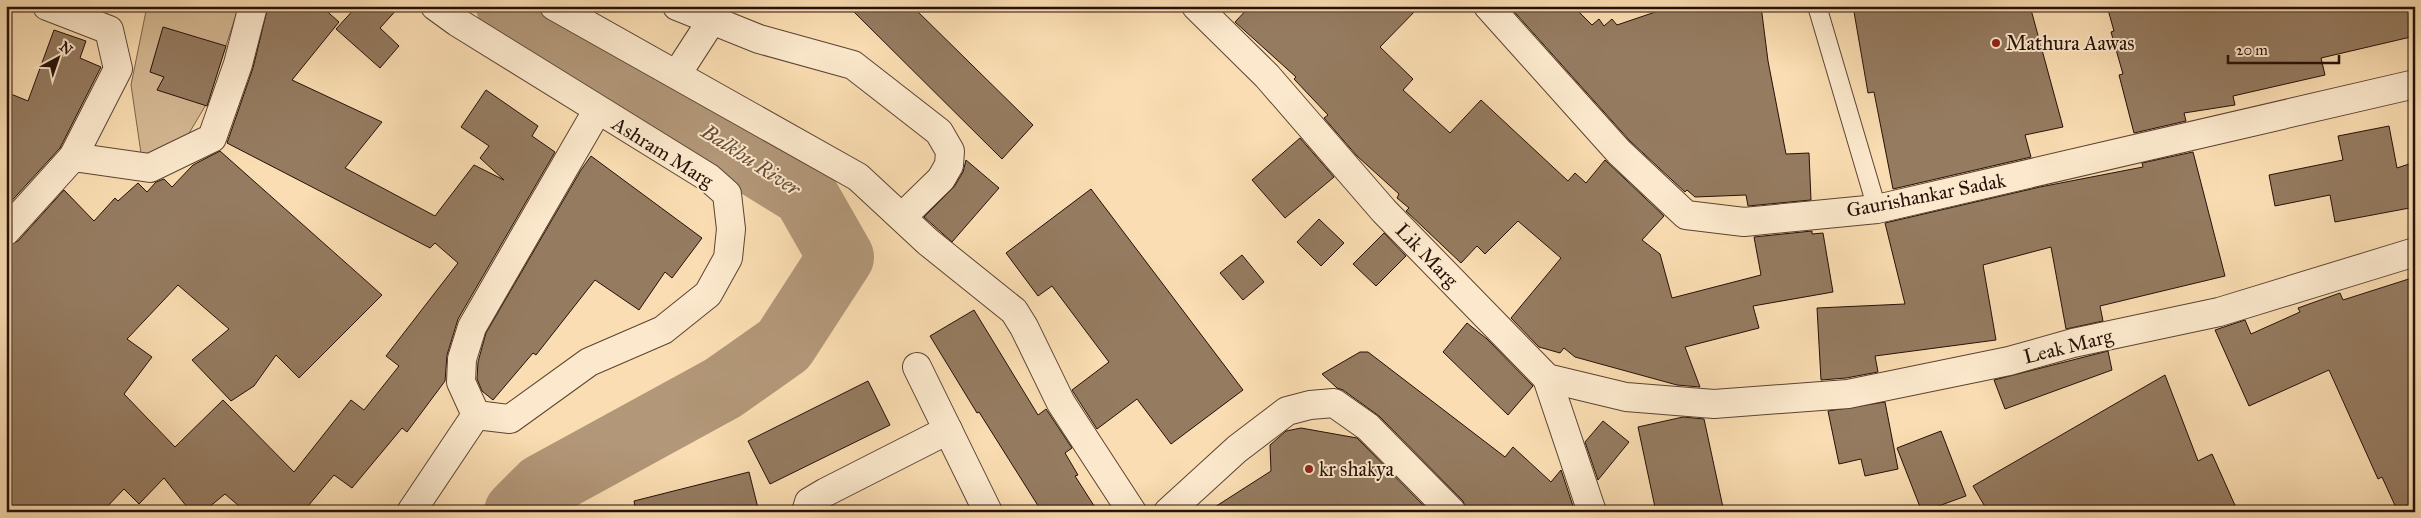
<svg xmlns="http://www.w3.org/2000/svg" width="2421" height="518" font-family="'IM FELL Great Primer',serif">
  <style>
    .green { fill: #d6ba95; stroke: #7e654e }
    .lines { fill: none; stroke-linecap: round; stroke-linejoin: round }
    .river { stroke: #b29778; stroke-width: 66 }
    .building { fill: #957b60; stroke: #271008 }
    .service-casing { stroke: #5c4332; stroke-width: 20 }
    .minor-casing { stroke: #5c4332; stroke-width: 30 }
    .service { stroke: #fce9cd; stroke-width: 18 }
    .minor { stroke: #fce9cd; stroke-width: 28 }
    .poi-dot { fill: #8f2418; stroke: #fce9cd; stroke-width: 2 }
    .labels { text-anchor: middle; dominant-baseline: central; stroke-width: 4; stroke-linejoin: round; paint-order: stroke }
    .poi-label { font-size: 20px; fill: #271008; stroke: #fce9cd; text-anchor: start }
    .street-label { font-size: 20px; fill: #271008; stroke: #fce9cd }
    .water-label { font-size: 21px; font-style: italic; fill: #664d3a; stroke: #fce9cd }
  </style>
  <rect width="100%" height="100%" fill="#faddb2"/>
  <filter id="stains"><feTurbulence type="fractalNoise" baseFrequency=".004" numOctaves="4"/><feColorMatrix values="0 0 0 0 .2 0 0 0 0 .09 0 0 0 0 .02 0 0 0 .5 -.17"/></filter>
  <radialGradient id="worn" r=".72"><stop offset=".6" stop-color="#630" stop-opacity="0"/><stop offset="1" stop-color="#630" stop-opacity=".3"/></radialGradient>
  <polygon class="green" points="147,6 239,6 207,103 185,140 142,160 131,85"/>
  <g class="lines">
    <polyline class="river" points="509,6 614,76 805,194 841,257 784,345 723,388 542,487 517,512"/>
  </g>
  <g class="building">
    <polygon points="268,6 321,6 339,22 292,80 382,122 345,168 435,216 474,165 504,180 480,158 489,146 461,127 486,90 538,126 532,136 555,152 458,319 447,355 445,381 407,432 402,428 352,488 334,475 303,512 246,512 225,494 203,512 191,512 164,478 139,504 124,489 102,512 6,512 6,246 18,241 64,190 94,221 115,198 118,201 138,183 147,192 156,182 164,179 172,187 193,165 220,151 382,295 299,378 276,355 254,386 231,401 192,360 229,329 178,285 127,339 152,357 124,394 175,447 223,400 294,472 351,400 364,410 399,366 386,356 458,263 435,243 430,248 227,143 253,68"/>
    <polygon points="357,6 400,6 380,28 399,46 380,68 336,29"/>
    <polygon points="848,6 912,6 1033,125 1002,159"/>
    <polygon points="1250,6 1420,6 1380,47 1413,79 1403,90 1450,133 1481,100 1568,181 1575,173 1586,183 1605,160 1664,216 1642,240 1660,254 1672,298 1761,275 1754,237 1812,231 1812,234 1823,233 1833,292 1753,306 1759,328 1685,347 1700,387 1677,385 1575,357 1564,348 1560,353 1539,347 1511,318 1561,258 1518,221 1485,254 1477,246 1461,263 1406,211 1409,208 1397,198 1399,194 1357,156 1324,118 1328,115 1294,79 1296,77 1235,22"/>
    <polygon points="1509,6 1573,6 1592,25 1599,19 1604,26 1612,19 1617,25 1673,6 1761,6 1768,61 1786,154 1809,153 1811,200 1748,206 1746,195 1695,197 1687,190 1685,192 1630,141"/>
    <polygon points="1853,6 2030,6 2063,127 2025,135 2031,157 1893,189 1874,92 1868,93"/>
    <polygon points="2107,6 2415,6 2415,36 2321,58 2325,75 2233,96 2235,105 2184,113 2186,121 2134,133 2119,75 2123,74 2111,32 2114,31"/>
    <polygon points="163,27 226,46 207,106 157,90 164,77 150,72"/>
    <polygon points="54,30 86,41 80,58 101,67 60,148 6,207 6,92 28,101"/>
    <polygon points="2389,126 2397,168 2415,162 2415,207 2335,222 2330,195 2275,206 2269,175 2343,160 2338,136"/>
    <polygon points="1300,138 1334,177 1285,218 1252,180"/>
    <polygon points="2193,152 2225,276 2100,306 2103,321 2066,329 2051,247 1983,265 1996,340 1875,356 1878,372 1846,378 1821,380 1817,308 1905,304 1885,223 2040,187 2143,167 2142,163"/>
    <polygon points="591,156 702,238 672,278 665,272 639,310 595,280 536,355 533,353 493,400 482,391 477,379 478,362 486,333 581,170"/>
    <polygon points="966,160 999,188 952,242 924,217 954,187 963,172"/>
    <polygon points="1091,189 1243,390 1171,444 1137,399 1097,429 1072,390 1109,362 1052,286 1038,296 1006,253"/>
    <polygon points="1319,219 1344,243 1321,266 1297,242"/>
    <polygon points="1384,233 1406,256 1376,286 1353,264"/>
    <polygon points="1242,255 1264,282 1243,300 1220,273"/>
    <polygon points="2415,277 2415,512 2398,512 2382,477 2378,479 2329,370 2249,406 2215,330 2245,320 2251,334 2300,312 2298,308 2340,293 2343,300"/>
    <polygon points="974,310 1038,415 1046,409 1072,448 1065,453 1078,475 1075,476 1098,512 1042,512 979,412 977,413 930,336"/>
    <polygon points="1467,323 1487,339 1533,386 1508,415 1443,352"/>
    <polygon points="2108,351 2112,370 2005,409 1994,380"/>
    <polygon points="1360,352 1368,352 1505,457 1513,447 1551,482 1561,470 1575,512 1467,512 1463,501 1379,416 1343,390 1337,388 1322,374"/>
    <polygon points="2165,375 2198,461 2212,454 2238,512 1988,512 1973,486"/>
    <polygon points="868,381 890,425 770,484 748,441"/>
    <polygon points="1885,402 1898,469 1865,476 1861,459 1839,464 1828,411"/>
    <polygon points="1683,417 1704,419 1724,512 1656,512 1638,427"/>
    <polygon points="1603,421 1629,442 1598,480 1585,442"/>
    <polygon points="1301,428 1357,438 1430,512 1207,512 1271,471 1270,445 1286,431"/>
    <polygon points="1941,431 1966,496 1922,512 1897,448"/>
    <polygon points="749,472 759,512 636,512 634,501"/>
  </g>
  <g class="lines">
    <g class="service-casing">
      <polyline id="service" points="1817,6 1877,209"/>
    </g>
    <g class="minor-casing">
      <g id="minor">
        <polyline points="47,6 109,30 118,69 73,157"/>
        <polyline points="435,6 457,22 709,178 727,194 731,229 728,258 708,294 663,330 589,362 510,419 476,415"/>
        <polyline points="554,6 858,177 928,242 1014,311 1024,327 1061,403 1132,512"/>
        <polyline points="677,6 759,39 853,65 939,132 950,151 949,165 941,179 902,217"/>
        <polyline points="1196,6 1267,76 1384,211 1547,378 1626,397 1714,404 1848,394 2009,361 2073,343 2219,312 2415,252"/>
        <polyline points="1488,6 1619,152 1686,215 1744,222 1877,209 2415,84"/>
        <polyline points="677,74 712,20"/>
        <polyline points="6,231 73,157 150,168 212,138 238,64 253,6"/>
        <polyline points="917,367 988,512"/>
        <polyline points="1547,378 1592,512"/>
        <polyline points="411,512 476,415 461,382 462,359 472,327 597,111"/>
        <polyline points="806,512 809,502 826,492 948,430"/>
        <polyline points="1168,512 1237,449 1287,411 1310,405 1334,403 1368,427 1452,512"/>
      </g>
    </g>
    <use href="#service" class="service"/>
    <use href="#minor" class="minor"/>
  </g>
  <g class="poi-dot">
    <circle cx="1996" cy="43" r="5"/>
    <circle cx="1309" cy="469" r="5"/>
  </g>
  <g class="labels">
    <g class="poi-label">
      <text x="2006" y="43">Mathura Aawas</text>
      <text x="1319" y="469">kr shakya</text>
    </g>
    <g class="street-label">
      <text transform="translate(663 152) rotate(32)">Ashram Marg</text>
      <text transform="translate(1926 195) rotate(-11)">Gaurishankar Sadak</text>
      <text transform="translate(1427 255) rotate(46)">Lik Marg</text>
      <text transform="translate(2068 346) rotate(-14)">Leak Marg</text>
    </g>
    <g class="water-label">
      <text transform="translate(751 160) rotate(33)">Balkhu River</text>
    </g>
  </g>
  <rect width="2421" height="518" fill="none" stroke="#faddb2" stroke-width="25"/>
  <rect x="8" y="8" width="2406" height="503" fill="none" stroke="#271008" stroke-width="2.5"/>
  <rect x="12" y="12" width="2396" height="493" fill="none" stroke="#271008"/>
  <g transform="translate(58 58) rotate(40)" stroke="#fce9cd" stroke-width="4" paint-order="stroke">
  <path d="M0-4L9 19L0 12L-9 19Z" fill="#271008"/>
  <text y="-8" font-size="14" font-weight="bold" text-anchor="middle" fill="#271008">N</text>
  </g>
  <path d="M2228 55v8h111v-8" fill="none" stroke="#271008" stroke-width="2.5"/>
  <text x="2236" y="55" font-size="15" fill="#271008" stroke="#fce9cd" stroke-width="4" paint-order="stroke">20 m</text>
  <rect width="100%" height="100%" filter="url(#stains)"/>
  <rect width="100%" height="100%" fill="url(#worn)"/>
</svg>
